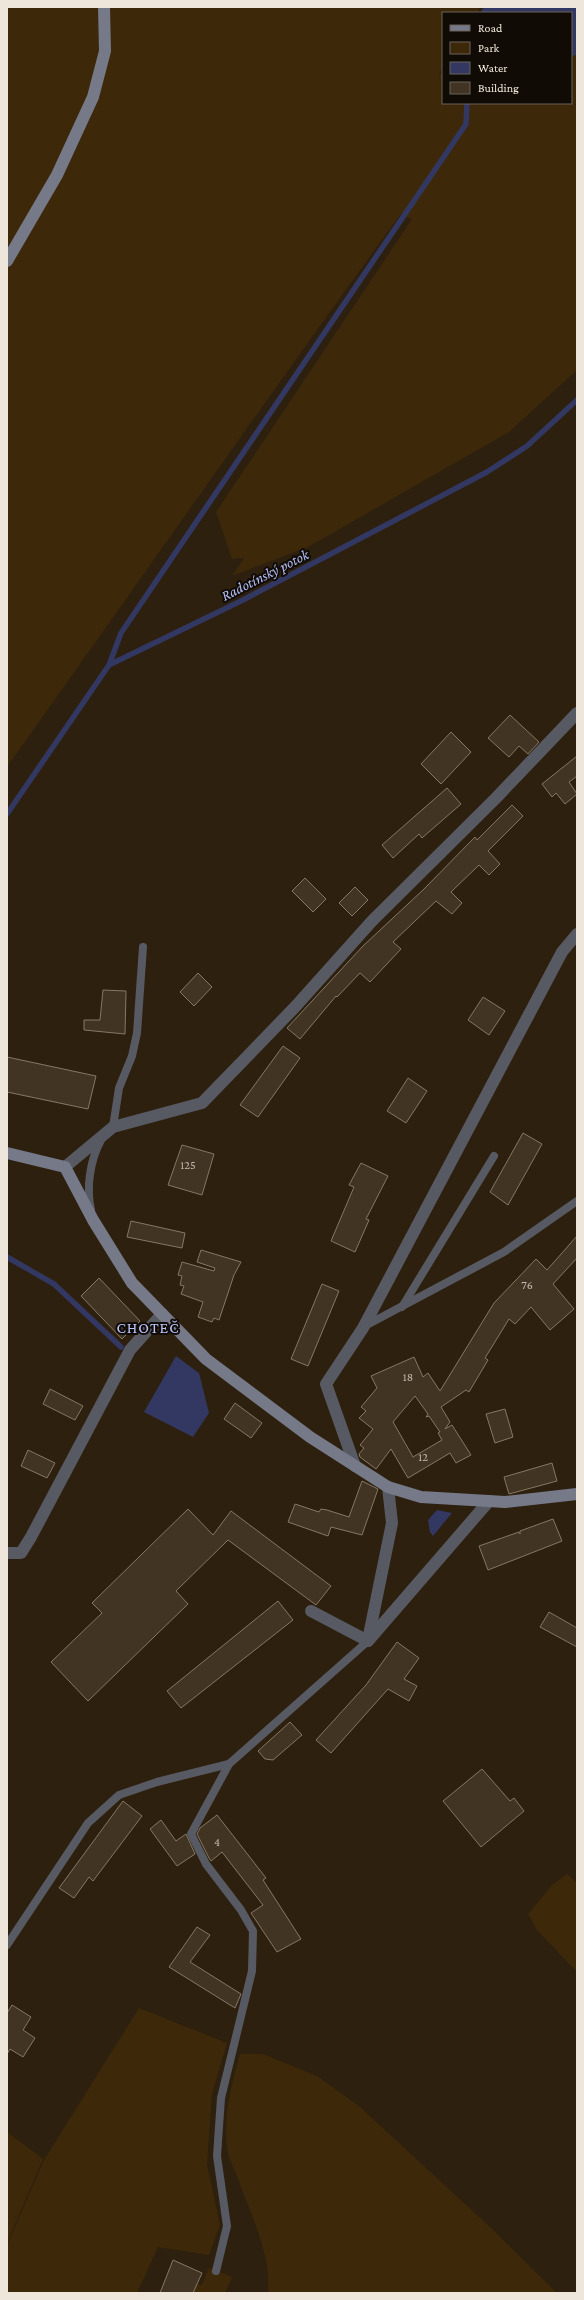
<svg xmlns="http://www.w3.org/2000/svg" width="584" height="2300" font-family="'Crimson Pro',serif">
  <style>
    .green { fill: #3d2809 }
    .water { fill: #323862 }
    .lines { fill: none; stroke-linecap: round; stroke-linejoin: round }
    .stream { stroke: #323862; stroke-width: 5.5 }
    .building { fill: #423423; stroke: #877764; fill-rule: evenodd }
    .lane { stroke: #585a63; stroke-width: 8 }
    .street { stroke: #585a63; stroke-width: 12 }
    .secondary { stroke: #767988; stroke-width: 12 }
    .labels { text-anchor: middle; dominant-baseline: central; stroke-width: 4; stroke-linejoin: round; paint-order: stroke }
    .number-label { font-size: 12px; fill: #c4baad }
    .water-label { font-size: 15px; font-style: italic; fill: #b2bdf7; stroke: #110b05 }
    .quarter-label { font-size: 16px; letter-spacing: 1px; fill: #b9c3fb; stroke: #110b05 }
  </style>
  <rect width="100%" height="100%" fill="#2d200f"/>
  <g class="green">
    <path d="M7,7h473l-3,6h-34v54l-4,7h4v29h128v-48l6,-1v316l-68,62 -199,114 -78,30 12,-18 -12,1 -16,-47 196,-293 -12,-4c-133,183 -262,368 -393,552z"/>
    <polygon points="567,1874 577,1883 577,1972 537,1930 528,1914 552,1885"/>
    <polygon points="139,2008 227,2043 212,2094 207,2165 220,2225 209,2255 158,2247 137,2293 7,2293 7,2245 44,2160"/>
    <path d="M240,2054h23l54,22 42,30 132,122 66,65h-289c3,-40 -17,-77 -30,-114 -3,-8 -8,-17 -10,-26 -6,-33 3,-67 12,-99z"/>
    <polygon points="7,2132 43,2159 7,2243"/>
    <polygon points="209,2268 232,2277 225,2293 193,2293 197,2284 202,2285"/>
  </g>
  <g class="water">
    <polygon points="484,7 577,7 577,55 571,56 571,13 480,13"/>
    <polygon points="176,1356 199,1373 209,1413 193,1437 144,1412"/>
    <polygon points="437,1510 452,1513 433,1536 430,1532 428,1520"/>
  </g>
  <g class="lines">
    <g class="stream">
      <polyline points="109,665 121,633 466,124 467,103"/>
      <polyline points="7,814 109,665 243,600 487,472 527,446 577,400"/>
      <polyline points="7,1257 54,1284 121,1347"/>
    </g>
  </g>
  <g class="building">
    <polygon points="510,715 539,742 528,754 519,746 509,757 488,738"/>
    <polygon points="451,732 471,752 441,784 421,764"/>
    <polygon points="577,756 577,776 569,782 577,794 565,804 556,793 552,797 542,784"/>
    <polygon points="447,788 461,804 422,838 419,834 393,858 382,845"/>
    <polygon points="512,805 523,816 488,851 500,864 489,875 479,865 451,892 462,903 452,914 436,901 393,942 401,949 370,982 360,973 337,997 336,996 300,1039 287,1028 363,946 424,889 475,837 477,840"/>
    <polygon points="305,878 326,899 313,912 292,891"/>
    <polygon points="355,887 368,900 352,916 339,903"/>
    <polygon points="198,973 212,987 194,1006 180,992"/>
    <polygon points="103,990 126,991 125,1034 84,1030 84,1020 100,1020"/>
    <polygon points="483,997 505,1011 489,1035 468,1020"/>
    <polygon points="283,1046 300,1058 258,1117 240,1105"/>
    <polygon points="7,1057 96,1076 88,1109 7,1092"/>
    <polygon points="408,1078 427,1091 406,1123 387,1111"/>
    <polygon points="523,1133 542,1144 508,1205 490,1192"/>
    <polygon points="182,1145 214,1154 202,1195 168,1185"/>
    <polygon points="361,1163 388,1176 366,1219 369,1220 355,1252 331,1241 354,1187 349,1185"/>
    <polygon points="131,1221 185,1233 182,1248 127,1237"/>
    <path d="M577,1236v22l-24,26 21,25 -24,21 -19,-23 -16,17 -6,-5 -24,39 3,2 -19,32 -3,-2 -25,17 9,15 -5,7 7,-4 19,30 -15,8 -6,-10 -42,25 -17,-29 -15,20 -16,-12 -1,-3 5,-6 -4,-3 13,-16 -14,-11 7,-7 -5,-4 16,-19 -6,-12 43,-19 9,20 5,-4 12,18 54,-88 42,-44 11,11zM415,1396l13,18 -2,3 3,-1 11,16 -2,1 4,7 -29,17 -20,-35z"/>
    <polygon points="201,1250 241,1262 234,1275 219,1320 214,1318 212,1322 198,1317 203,1302 181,1294 184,1286 180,1285 182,1276 178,1275 182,1262 214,1271 215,1268 197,1262"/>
    <polygon points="99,1278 140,1321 122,1339 81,1296"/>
    <polygon points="322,1284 339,1291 308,1366 291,1359"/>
    <polygon points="50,1389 83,1406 75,1420 43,1404"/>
    <polygon points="235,1403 262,1423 251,1438 224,1419"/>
    <polygon points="505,1409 513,1437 495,1443 486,1414"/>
    <polygon points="28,1450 55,1463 47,1478 21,1466"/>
    <polygon points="552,1463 557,1481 509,1494 504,1477"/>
    <polygon points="362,1481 378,1489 362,1535 331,1527 328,1536 288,1522 295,1504 319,1512 321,1509 327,1510 349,1517"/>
    <polygon points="188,1509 213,1535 231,1511 331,1586 316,1605 228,1540 176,1591 188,1604 88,1701 51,1662 102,1613 92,1603"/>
    <polygon points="553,1519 562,1541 488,1570 479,1546 519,1532 520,1534 520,1531"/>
    <polygon points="278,1601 293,1620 181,1708 167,1691"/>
    <polygon points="549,1612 577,1628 577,1647 540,1627"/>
    <polygon points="397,1642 419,1658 404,1679 417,1686 409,1701 388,1689 331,1753 316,1740 366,1685"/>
    <polygon points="290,1722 302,1735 273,1760 265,1759 258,1751"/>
    <polygon points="482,1769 510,1801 514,1798 524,1811 481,1847 443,1801"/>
    <polygon points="123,1801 142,1816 93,1881 89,1877 74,1898 59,1888"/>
    <polygon points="217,1815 266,1878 263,1880 301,1939 277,1952 251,1913 263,1905 222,1852 211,1861 209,1858 197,1834 200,1828"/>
    <polygon points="161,1820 176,1841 186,1834 195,1854 177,1866 150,1829"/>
    <polygon points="197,1927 210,1935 190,1962 241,1994 235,2008 169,1967"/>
    <polygon points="12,2005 31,2017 23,2030 35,2038 23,2057 10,2049 7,2054 7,2013"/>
    <polygon points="173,2260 202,2273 193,2293 160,2293"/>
  </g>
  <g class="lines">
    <g class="lane">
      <polyline points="113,1127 119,1088 132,1056 137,1033 143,947"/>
      <path d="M91,1210c-5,-22 -1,-50 10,-70"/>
      <polyline points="402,1307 494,1156"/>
      <polyline points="363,1327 504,1252 577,1201"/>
      <polyline points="7,1945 88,1823 119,1795 157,1782 229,1764 368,1641"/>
      <polyline points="216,2271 227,2226 217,2156 221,2098 252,1971 253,1931 241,1910 206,1864 191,1834 229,1764"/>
    </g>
    <g class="street">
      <polyline points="65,1167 113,1127 202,1103 295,1007 372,921 496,798 577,713"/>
      <polyline points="355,1466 326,1384 363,1328 562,952 577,934"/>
      <polyline points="7,1553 21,1553 31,1537 130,1350 162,1314"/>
      <polyline points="311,1611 368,1641"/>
      <polyline points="368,1640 392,1523 388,1487"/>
      <polyline points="368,1641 489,1501"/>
    </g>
    <g class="secondary">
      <polyline points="7,261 57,175 93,97 105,51 104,7"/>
      <polyline points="7,1153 65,1167 93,1220 132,1283 206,1359 310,1437 388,1487 421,1497 505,1502 577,1494"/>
    </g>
  </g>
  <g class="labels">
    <g class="number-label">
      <text x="188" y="1165">125</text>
      <text x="527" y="1285">76</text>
      <text x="408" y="1377">18</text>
      <text x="423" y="1457">12</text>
      <text x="217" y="1842">4</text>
    </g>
    <g class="water-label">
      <text transform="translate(265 575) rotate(-27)">Radotínský potok</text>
    </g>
    <g class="quarter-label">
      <text x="148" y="1327">CHOTEČ</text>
    </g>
  </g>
  <rect width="584" height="2300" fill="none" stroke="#efe6db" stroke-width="16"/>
  <rect x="442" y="12" width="130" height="92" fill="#110b05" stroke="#6a635b"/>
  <rect x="450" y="25" width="20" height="6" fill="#767988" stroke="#6a635b"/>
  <text x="478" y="32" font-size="12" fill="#efe6db">Road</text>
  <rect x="450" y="42" width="20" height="12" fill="#3d2809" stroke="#6a635b"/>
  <text x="478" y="52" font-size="12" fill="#efe6db">Park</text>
  <rect x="450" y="62" width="20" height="12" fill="#323862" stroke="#6a635b"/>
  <text x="478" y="72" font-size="12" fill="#efe6db">Water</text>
  <rect x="450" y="82" width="20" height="12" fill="#423423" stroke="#6a635b"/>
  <text x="478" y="92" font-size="12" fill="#efe6db">Building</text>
</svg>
